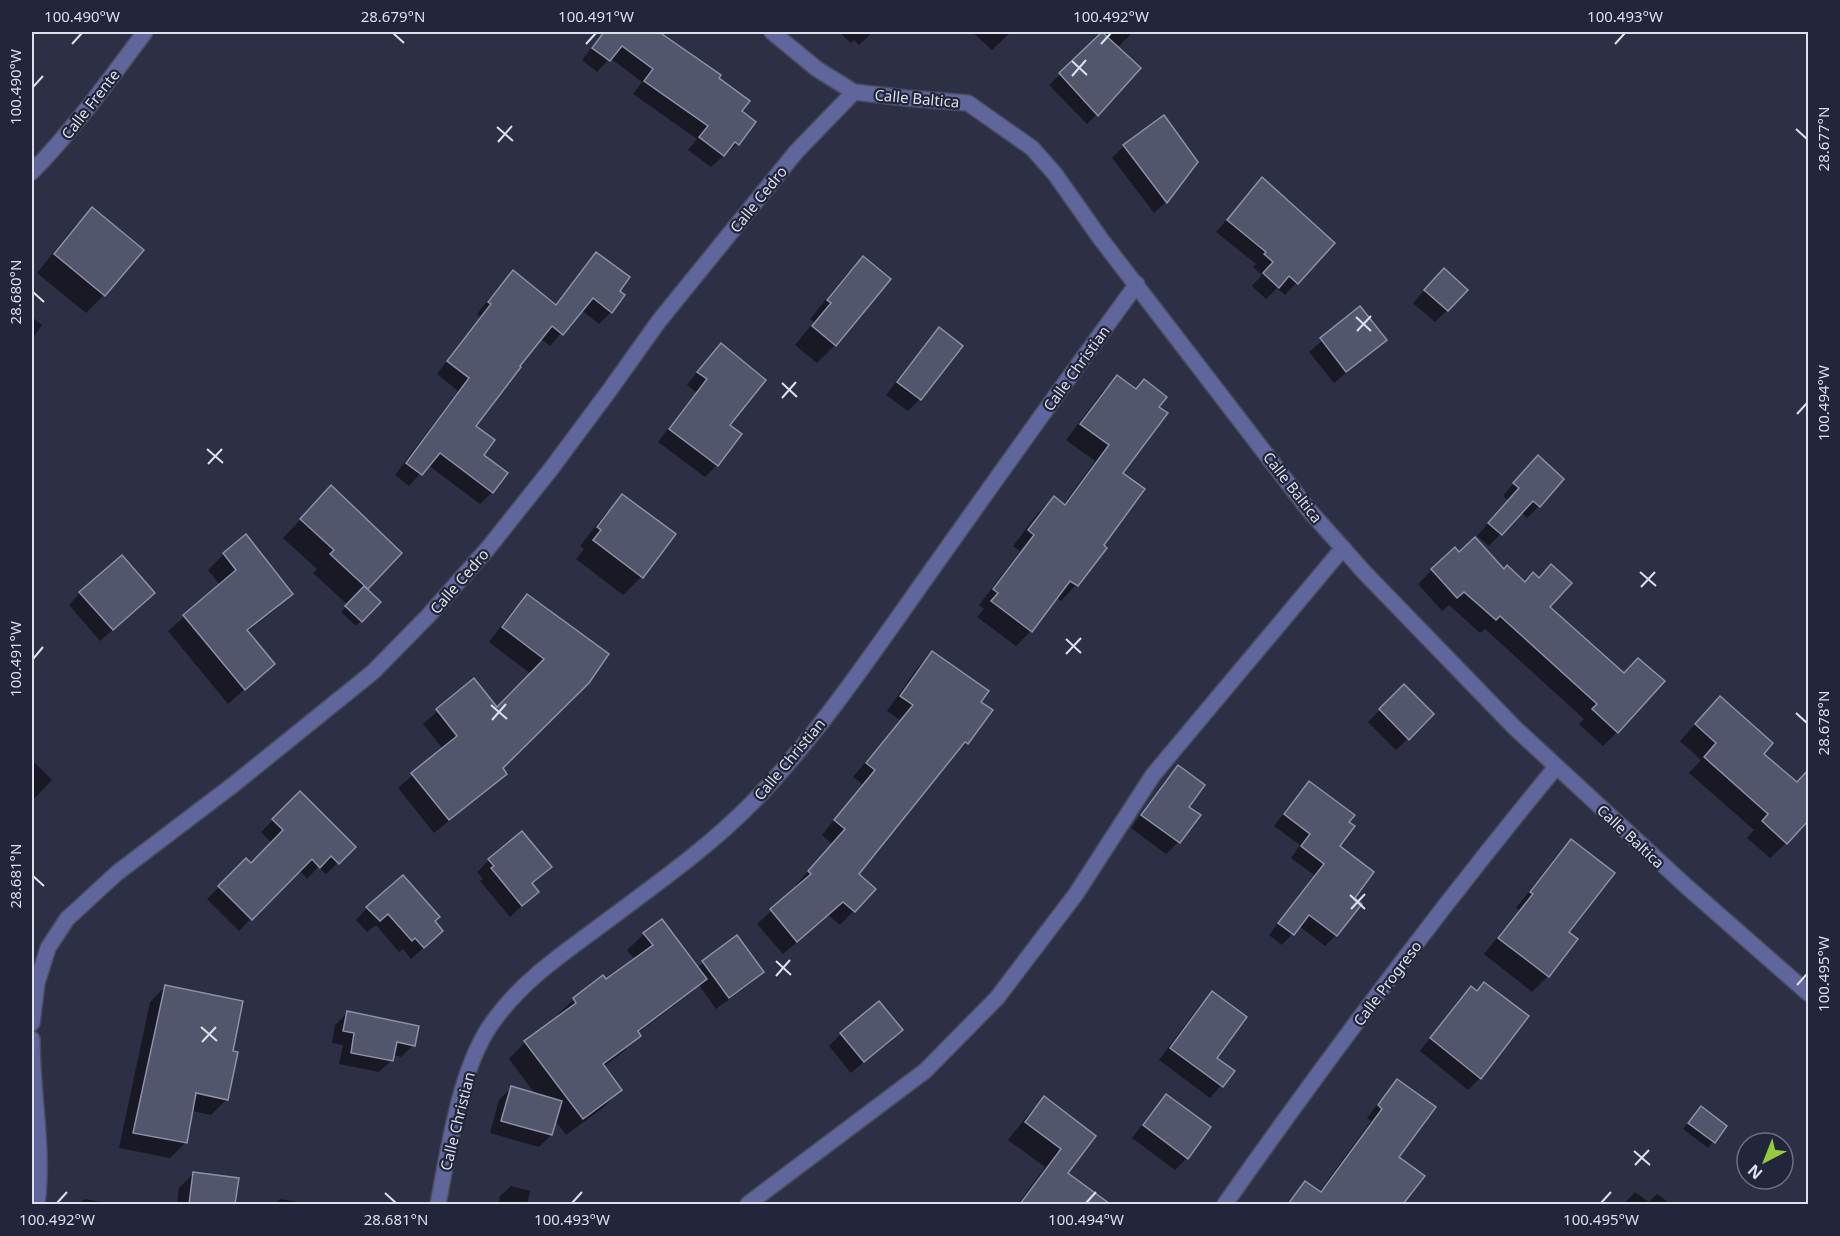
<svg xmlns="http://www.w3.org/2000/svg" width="1840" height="1236" font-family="'Noto Sans',sans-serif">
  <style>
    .shadow { fill: #0007 }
    .building { fill: #52566c; stroke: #8c90a8; stroke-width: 1.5 }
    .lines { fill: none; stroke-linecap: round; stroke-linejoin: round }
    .minor-casing { stroke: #494c5f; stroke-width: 18 }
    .minor { stroke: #60669b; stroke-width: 15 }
    .ticks { fill: none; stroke: #dcdfec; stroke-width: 2 }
    .labels { text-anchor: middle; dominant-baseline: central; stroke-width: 4.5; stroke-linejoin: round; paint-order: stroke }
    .street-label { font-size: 15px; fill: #dcdfec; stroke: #23263a }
    .neatline { fill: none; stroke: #dcdfec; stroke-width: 2 }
    .ticks-label { font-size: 15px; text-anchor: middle; fill: #dcdfec }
  </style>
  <rect width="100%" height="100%" fill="#2d3044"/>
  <g class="shadow">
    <polygon points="599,32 660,32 666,36 664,37 717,78 740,111 754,122 737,144 711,167 688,150 697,139 633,94 642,82 610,58 597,72 582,60 602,34"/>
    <polygon points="839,32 873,32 859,45 854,40 851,43"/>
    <polygon points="972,32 1011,32 992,50"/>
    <polygon points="1104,32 1133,32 1117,48 1098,113 1087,124 1049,85"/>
    <polygon points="1124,146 1196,162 1166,202 1154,213 1112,158"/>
    <polygon points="1262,179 1333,243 1285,295 1277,288 1266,299 1252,286 1262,275 1253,267 1256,264 1216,232"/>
    <polygon points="92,209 104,295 86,313 37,273 74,227"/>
    <polygon points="596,254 618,291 611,312 599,324 581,310 550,346 540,338 474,427 492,492 480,504 428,465 409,486 395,475 458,391 437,374 480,317 477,314 501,284 513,272 555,305 585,266"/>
    <polygon points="863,258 835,345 817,363 795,345 814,322 810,319 845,276"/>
    <polygon points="1432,282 1447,310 1435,322 1413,303"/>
    <polygon points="1360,308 1385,340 1334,383 1309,352"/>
    <polygon points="32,317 42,325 32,339"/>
    <polygon points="940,329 920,399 908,411 886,395 928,341"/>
    <polygon points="709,357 728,425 740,434 717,465 705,477 658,442 696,392 687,385"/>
    <polygon points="1117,377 1121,473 1101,545 1105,548 1076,585 1061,601 1056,597 1031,631 1016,646 977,617 984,609 979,605 1020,551 1013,546 1038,513 1054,498 1063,505 1095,461 1066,440 1102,392"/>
    <polygon points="1526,469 1539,506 1527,518 1521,512 1489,546 1477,536 1508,500 1503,496"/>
    <polygon points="623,496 641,577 623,595 576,559 584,549 580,546 605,514"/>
    <polygon points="313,506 400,553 365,589 379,602 356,626 341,612 348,605 313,573 317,569 283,538"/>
    <polygon points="224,554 291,594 275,610 247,632 273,664 228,704 168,631 220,585 208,570"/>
    <polygon points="1459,554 1504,571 1525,583 1538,579 1548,608 1617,732 1603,746 1579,724 1584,719 1485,629 1480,633 1449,605 1442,611 1418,584 1432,570"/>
    <polygon points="80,593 141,605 100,641 69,605"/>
    <polygon points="527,596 607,655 501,768 505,774 491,787 434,833 398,788 443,749 423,724 474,680 496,709 531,674 489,642 513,610"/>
    <polygon points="932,653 979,702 967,743 952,756 857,874 874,889 840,925 828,915 783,954 757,924 797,887 795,886 832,844 822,835 862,784 853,777 900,720 887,711 918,667"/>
    <polygon points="1404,686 1432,714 1396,750 1368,722"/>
    <polygon points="1704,714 1761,754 1786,843 1770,858 1747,838 1754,830 1689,773 1701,760 1680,741"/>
    <polygon points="32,760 52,780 32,801"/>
    <polygon points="1178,767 1186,807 1198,815 1178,842 1166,854 1131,828 1166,779"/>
    <polygon points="1309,783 1338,847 1353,899 1360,904 1336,935 1325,946 1299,926 1282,945 1269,935 1314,875 1291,858 1300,845 1274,826 1298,794"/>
    <polygon points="300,793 354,847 326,874 318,867 307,879 299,870 239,931 207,899 246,860 251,865 272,843 261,832"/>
    <polygon points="1571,841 1567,932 1576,939 1548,976 1532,992 1484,954 1519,910 1516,908 1556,857"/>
    <polygon points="489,860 550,866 531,884 537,892 510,917 480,881 483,879 477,872"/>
    <polygon points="367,908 433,922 429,943 411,959 403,949 399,952 376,925 367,932 356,920"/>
    <polygon points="644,934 697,968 737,937 762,972 750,984 716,1009 699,985 688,995 638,1033 639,1035 623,1052 603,1067 620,1090 604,1107 566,1135 555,1120 551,1135 539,1147 490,1133 499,1100 511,1088 536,1095 509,1059 525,1042 559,1018 557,1015 574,999 605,981 635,960 627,950"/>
    <polygon points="166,986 231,1052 227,1099 211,1115 192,1111 186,1142 170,1158 119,1148 150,1002"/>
    <polygon points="1471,988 1476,992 1480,1078 1468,1090 1420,1051 1459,1000"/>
    <polygon points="1212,993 1214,1058 1233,1072 1210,1098 1159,1060 1200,1005"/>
    <polygon points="347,1013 413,1045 401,1057 393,1055 392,1060 379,1072 339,1064 343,1045 332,1043 335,1025"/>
    <polygon points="901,1030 851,1073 829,1046 841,1034"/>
    <polygon points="1398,1081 1397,1157 1423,1176 1402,1204 1286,1204 1305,1183 1319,1192 1371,1121 1367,1118 1386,1093"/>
    <polygon points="1167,1096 1187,1158 1175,1170 1132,1138 1155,1108"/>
    <polygon points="1044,1098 1094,1136 1066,1173 1108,1204 1018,1204 1045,1167 1008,1140 1027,1116"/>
    <polygon points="1701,1108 1725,1126 1708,1148 1683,1129"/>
    <polygon points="193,1174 237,1179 234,1204 177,1204 179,1188"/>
    <polygon points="511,1186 530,1191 527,1204 499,1204 500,1196"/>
    <polygon points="1635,1192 1649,1202 1657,1194 1671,1204 1624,1204"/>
    <polygon points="85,1199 111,1204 79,1204"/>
    <polygon points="281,1199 307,1204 275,1204"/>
  </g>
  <g class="building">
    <polygon points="604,32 659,32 721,75 719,78 750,101 742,111 756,122 739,145 735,142 724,156 699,137 708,126 644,81 653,69 622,46 610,61 592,48"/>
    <polygon points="1102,32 1141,68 1098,116 1059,73"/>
    <polygon points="1164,115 1198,162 1167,203 1123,145"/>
    <polygon points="1262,177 1335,243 1298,284 1289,276 1279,288 1263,273 1273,262 1264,254 1266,252 1227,220"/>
    <polygon points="92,207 144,250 105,296 54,254"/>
    <polygon points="596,252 630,277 620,291 625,295 612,313 593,298 563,335 552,326 520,366 521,367 476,426 495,440 484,455 508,473 493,493 440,453 422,475 406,463 469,378 447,361 491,304 488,302 513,270 556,305"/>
    <polygon points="863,256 891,279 836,346 812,326 831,303 827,300"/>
    <polygon points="1444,268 1468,290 1448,311 1424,290"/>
    <polygon points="1360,306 1387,340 1346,372 1320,338"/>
    <polygon points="939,327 963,346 921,400 897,382"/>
    <polygon points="721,343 766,380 730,425 742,434 718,466 669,429 707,379 697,372"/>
    <polygon points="1117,375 1136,389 1144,379 1167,397 1159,407 1168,413 1123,473 1145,489 1104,545 1107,548 1078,586 1070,581 1032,632 991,601 998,593 993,589 1034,535 1028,530 1054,496 1065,505 1109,445 1080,424"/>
    <polygon points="1538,455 1564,479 1540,507 1533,501 1502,535 1488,523 1519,488 1513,483"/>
    <polygon points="331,485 402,553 368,589 330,554 334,550 300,519"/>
    <polygon points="622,494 676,534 643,578 593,540 601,530 597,527"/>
    <polygon points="246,534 293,594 247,630 275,664 245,690 183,615 236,570 223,553"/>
    <polygon points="1475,537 1504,569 1507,565 1525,582 1533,572 1539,578 1551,564 1572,583 1550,607 1624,673 1638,658 1665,681 1618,733 1592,709 1597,704 1500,616 1496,620 1464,592 1457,598 1431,569 1455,547 1459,552"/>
    <polygon points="122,555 155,593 113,630 79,592"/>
    <polygon points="364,586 381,602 362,622 345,606"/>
    <polygon points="527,594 609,654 589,683 503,768 507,774 449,820 411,773 457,736 436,709 474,678 497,707 544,659 502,627"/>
    <polygon points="932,651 989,691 981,702 993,710 968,744 965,742 859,874 876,889 855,912 843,902 797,942 770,909 811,874 808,871 845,829 834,820 875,770 866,763 913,705 900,696"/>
    <polygon points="1404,684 1434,714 1409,740 1379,709"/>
    <polygon points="1720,696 1773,743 1764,754 1797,782 1809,769 1809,820 1787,844 1762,821 1768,814 1704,757 1716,743 1695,724"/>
    <polygon points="1178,765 1205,785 1189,807 1201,815 1180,843 1141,815"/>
    <polygon points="1309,781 1355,815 1349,822 1355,826 1340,846 1374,872 1355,898 1362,904 1337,936 1309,915 1294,935 1278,923 1324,864 1301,846 1310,834 1284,814"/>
    <polygon points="300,791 356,847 339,864 331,856 320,868 312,859 252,920 218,886 246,858 251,863 283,830 272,819"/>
    <polygon points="522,831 552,867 532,883 539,892 522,906 491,868 494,866 488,859"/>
    <polygon points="1571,839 1615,873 1569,932 1578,939 1549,977 1498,938 1533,894 1530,892"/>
    <polygon points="403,875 440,917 435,921 443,931 424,948 415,938 412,941 388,914 380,921 366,907"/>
    <polygon points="662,919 707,979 638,1031 641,1036 603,1064 622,1090 583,1119 524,1041 576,1003 573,998 603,975 606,979 653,945 643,933"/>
    <polygon points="737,935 764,972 729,998 702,961"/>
    <polygon points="1484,982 1529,1016 1481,1079 1430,1038 1471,986 1477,991"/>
    <polygon points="165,985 243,1001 233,1051 238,1052 228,1100 196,1093 187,1143 133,1133"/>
    <polygon points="1212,991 1247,1017 1217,1058 1235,1071 1223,1087 1170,1048"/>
    <polygon points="879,1001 903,1030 864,1062 840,1033"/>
    <polygon points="347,1011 419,1026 415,1046 397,1042 393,1061 351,1053 354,1033 343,1031"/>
    <polygon points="1397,1079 1436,1107 1399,1157 1425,1176 1403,1204 1288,1204 1305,1181 1321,1192 1382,1109 1378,1105"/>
    <polygon points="511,1086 562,1101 552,1135 501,1121"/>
    <polygon points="1166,1094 1211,1127 1188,1159 1143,1125"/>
    <polygon points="1044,1096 1096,1136 1068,1173 1110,1204 1020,1204 1061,1149 1025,1122"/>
    <polygon points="1701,1106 1727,1126 1715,1143 1688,1123"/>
    <polygon points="193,1172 239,1178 235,1204 189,1204"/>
  </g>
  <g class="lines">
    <g class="minor-casing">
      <g id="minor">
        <polyline points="772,32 817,69 854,92 906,98 968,103 1032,148 1055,174 1100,238 1308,509 1364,572 1515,728 1686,886 1808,993"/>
        <path d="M32,172c42,-43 77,-92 113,-140"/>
        <polyline points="32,1023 37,983 48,948 67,919 117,873 233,785 373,672 428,616 489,547 551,469 609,391 659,321 796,152 854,92"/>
        <path d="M32,1039c0,55 12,111 5,165"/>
        <path d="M438,1204c11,-55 22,-140 57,-185 27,-37 64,-63 101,-90 53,-40 110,-79 157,-127 65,-67 119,-148 173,-224 70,-99 140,-197 211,-294"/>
        <polyline points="748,1204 925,1071 997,998 1076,894 1153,775 1343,548"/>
        <path d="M1225,1204c105,-149 215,-296 331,-437"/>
      </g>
    </g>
    <use href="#minor" class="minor"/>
  </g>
  <path class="ticks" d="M393,33l11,10M72,44l10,-11M586,44l10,-11M1101,44l10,-11M1615,44l10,-11M1072,61l15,14M1072,76l14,-16M33,87l10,-11M497,127l16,14M1796,129l11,10M498,142l14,-16M33,292l11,10M1356,317l15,14M1357,331l14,-15M782,383l15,14M782,398l14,-16M1797,414l10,-11M207,449l16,14M208,464l14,-15M1640,572l16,14M1641,587l14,-15M1066,639l15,14M1066,654l15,-16M33,659l10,-12M491,705l16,14M1796,713l11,10M492,720l14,-16M33,876l11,10M1350,895l15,14M1351,909l14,-15M776,961l15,14M776,976l14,-16M1797,985l10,-11M201,1027l16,14M202,1042l14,-15M1634,1151l16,14M1635,1165l14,-15M385,1193l11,10M57,1203l10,-11M572,1203l10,-11M1086,1203l10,-11M1601,1203l10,-11"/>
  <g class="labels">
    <g class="street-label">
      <text transform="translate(917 98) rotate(5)">Calle Baltica</text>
      <text transform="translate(90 104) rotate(-52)">Calle Frente</text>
      <text transform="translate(758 199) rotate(-51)">Calle Cedro</text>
      <text transform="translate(1076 368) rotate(-54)">Calle Christian</text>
      <text transform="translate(1293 487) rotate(52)">Calle Baltica</text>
      <text transform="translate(459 581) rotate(-49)">Calle Cedro</text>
      <text transform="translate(789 759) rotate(-50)">Calle Christian</text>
      <text transform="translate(1631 836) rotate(43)">Calle Baltica</text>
      <text transform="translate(1387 983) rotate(-53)">Calle Progreso</text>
      <text transform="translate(457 1121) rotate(-76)">Calle Christian</text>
    </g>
  </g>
  <rect width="1840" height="1236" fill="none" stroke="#23263a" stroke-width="66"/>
  <g transform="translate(1765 1161) rotate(222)"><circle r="28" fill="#23263a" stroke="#6d7081" stroke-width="1.5"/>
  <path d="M0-4.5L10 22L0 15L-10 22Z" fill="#95cc3b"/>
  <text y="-9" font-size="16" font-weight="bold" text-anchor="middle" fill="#dcdfec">N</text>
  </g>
  <rect x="33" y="33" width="1774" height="1170" class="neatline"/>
  <g class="ticks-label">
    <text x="82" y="22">100.490°W</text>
    <text x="393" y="22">28.679°N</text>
    <text x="596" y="22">100.491°W</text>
    <text x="1111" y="22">100.492°W</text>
    <text x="1625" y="22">100.493°W</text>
    <text transform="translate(16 87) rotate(-90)" y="5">100.490°W</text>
    <text transform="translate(1824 139) rotate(-90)" y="5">28.677°N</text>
    <text transform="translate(16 292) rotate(-90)" y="5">28.680°N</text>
    <text transform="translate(1824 403) rotate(-90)" y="5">100.494°W</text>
    <text transform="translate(16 659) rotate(-90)" y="5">100.491°W</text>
    <text transform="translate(1824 723) rotate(-90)" y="5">28.678°N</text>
    <text transform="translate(16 876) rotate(-90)" y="5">28.681°N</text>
    <text transform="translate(1824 974) rotate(-90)" y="5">100.495°W</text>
    <text x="57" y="1225">100.492°W</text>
    <text x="396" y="1225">28.681°N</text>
    <text x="572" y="1225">100.493°W</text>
    <text x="1086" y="1225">100.494°W</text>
    <text x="1601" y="1225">100.495°W</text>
  </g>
</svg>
